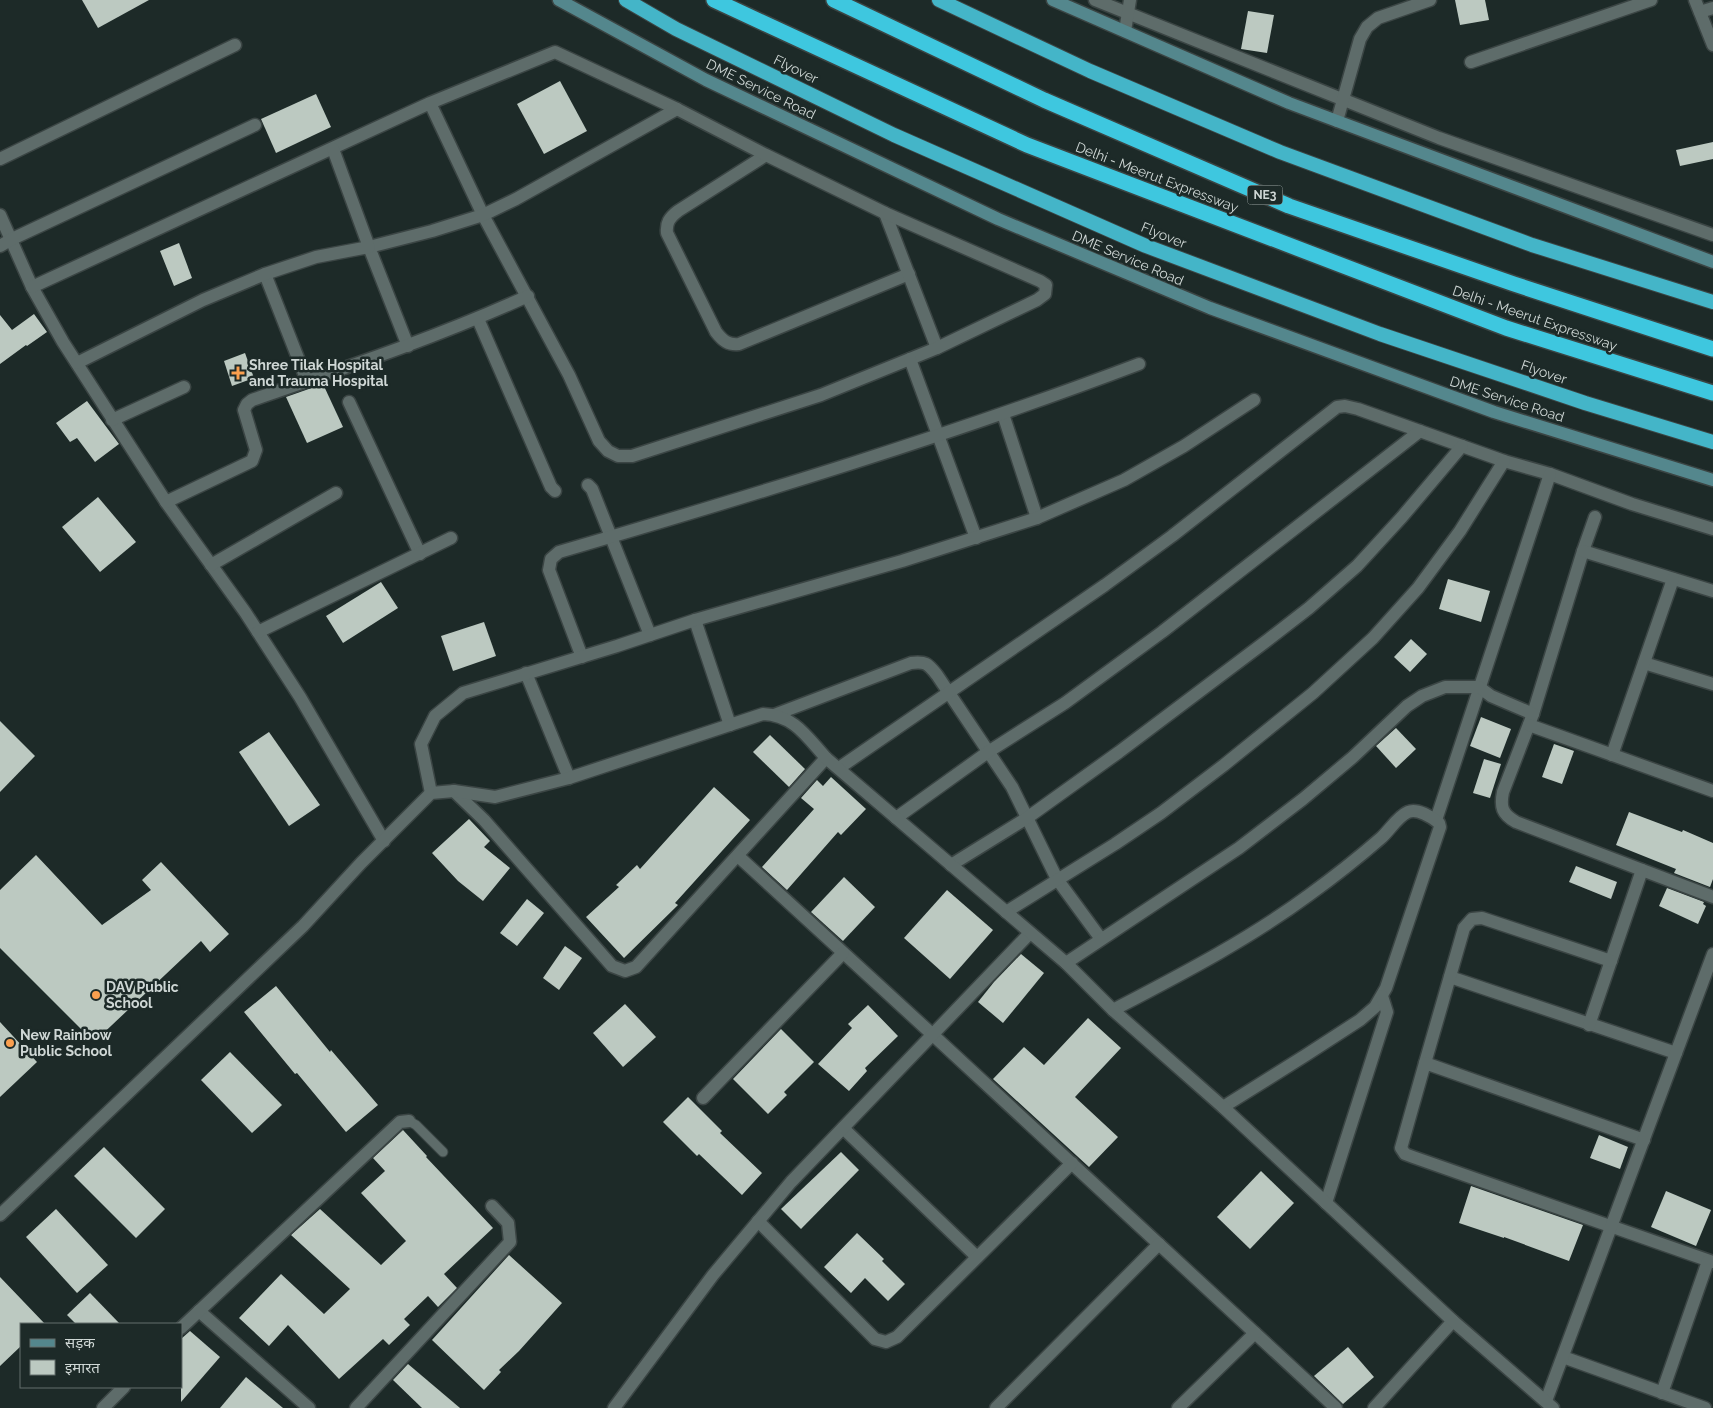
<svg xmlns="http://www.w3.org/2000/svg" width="1713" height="1408" font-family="Raleway,'Noto Sans Devanagari',sans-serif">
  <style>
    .building { fill: #bcc9c1 }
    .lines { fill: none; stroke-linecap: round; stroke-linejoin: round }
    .service-casing { stroke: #3b4544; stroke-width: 11 }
    .minor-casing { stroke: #3b4544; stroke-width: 15 }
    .tertiary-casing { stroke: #3b4544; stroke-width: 15 }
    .secondary-casing { stroke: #3b4544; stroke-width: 15 }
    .trunk-casing { stroke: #3b4544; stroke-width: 16 }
    .motorway-casing { stroke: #3b4544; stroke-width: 18 }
    .service { stroke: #5e6c6a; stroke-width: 9 }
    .minor { stroke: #5e6c6a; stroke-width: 12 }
    .tertiary { stroke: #5e6c6a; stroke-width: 12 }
    .secondary { stroke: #54878d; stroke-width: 12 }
    .trunk { stroke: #44b5c8; stroke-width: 14 }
    .motorway { stroke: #3ec7df; stroke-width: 15 }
    .poi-dot { fill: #fa9f4f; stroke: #1d2a28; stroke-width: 2 }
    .labels { text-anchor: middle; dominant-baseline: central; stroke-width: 5; stroke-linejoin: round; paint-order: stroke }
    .shield { fill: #1d2a28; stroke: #9aa3a1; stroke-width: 1 }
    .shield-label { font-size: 12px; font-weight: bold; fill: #cfd7d5 }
    .street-label { font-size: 14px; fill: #cfd7d5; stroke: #1d2a28 }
    .poi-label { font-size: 14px; font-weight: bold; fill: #cfd7d5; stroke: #1d2a28; text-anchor: start }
  </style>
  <rect width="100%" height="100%" fill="#1d2a28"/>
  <g class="building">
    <polygon points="82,0 149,0 98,28"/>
    <polygon points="1455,0 1485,0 1489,20 1460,25"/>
    <polygon points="1248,11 1274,15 1267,53 1241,49"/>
    <polygon points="560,81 587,131 544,154 517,104"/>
    <polygon points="316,94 331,127 276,153 261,119"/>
    <polygon points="1713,142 1713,159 1680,166 1676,150"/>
    <polygon points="179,243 192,278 174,286 160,251"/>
    <polygon points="34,314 47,332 27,346 26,345 0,364 0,315 12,330"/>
    <polygon points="245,353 254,378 232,386 224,361"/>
    <polygon points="323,384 343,427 307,443 286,397"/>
    <polygon points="87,401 119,444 95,462 77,438 70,442 56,423"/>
    <polygon points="98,497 136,542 100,572 62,527"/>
    <polygon points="1448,579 1490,591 1481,622 1439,609"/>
    <polygon points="381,582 398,608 343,643 326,616"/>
    <polygon points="484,622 496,656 453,671 441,636"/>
    <polygon points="1411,639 1427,654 1410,672 1394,657"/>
    <polygon points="1481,717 1511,729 1500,758 1470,746"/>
    <polygon points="0,721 35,756 0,792"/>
    <polygon points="1396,728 1416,749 1396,768 1376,746"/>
    <polygon points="269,732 320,805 289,826 239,752"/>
    <polygon points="770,735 805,769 789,787 753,752"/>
    <polygon points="1554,744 1574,751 1562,784 1542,777"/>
    <polygon points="1484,759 1501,764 1490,798 1473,793"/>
    <polygon points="831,777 866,809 841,835 838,832 787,890 762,867 814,809 801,798 817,780 823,786"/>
    <polygon points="714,787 750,820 675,903 678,905 624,958 586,917 619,887 616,885 637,865 640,869"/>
    <polygon points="1629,812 1682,832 1683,830 1713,843 1713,879 1710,887 1674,873 1676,869 1616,845"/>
    <polygon points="469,819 490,841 484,847 510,868 483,901 458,881 432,853"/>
    <polygon points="36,855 102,925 151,890 142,880 161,862 229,934 210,952 201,941 94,1042 0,948 0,890"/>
    <polygon points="1576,866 1617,882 1611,899 1569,882"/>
    <polygon points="844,877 875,907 843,941 811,912"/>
    <polygon points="1667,888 1704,902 1703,904 1706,906 1698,924 1659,906"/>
    <polygon points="947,890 993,930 950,979 904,938"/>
    <polygon points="527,899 544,913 517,946 500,933"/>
    <polygon points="565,946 582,958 559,990 543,978"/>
    <polygon points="1021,954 1044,973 1003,1023 978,1002 994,982"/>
    <polygon points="276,986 330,1052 331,1050 378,1105 346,1132 297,1073 295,1074 244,1012"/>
    <polygon points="625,1004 656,1037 623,1067 593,1033"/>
    <polygon points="868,1005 898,1036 865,1068 867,1071 849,1091 818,1064 852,1028 848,1024"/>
    <polygon points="1088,1018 1121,1048 1075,1097 1118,1137 1089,1167 993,1079 1024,1047 1044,1065"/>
    <polygon points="0,1022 37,1062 0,1097"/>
    <polygon points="781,1029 814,1062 784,1092 787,1095 768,1114 733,1079"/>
    <polygon points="230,1052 282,1105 252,1133 201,1080"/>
    <polygon points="688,1097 722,1131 720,1133 762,1173 742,1195 699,1154 697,1156 663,1122"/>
    <polygon points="403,1130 427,1156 426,1157 493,1228 444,1274 457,1288 438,1307 428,1296 404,1319 410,1325 389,1345 383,1339 339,1379 288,1325 269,1346 239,1318 281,1274 324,1314 350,1289 291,1235 320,1209 381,1265 406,1241 361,1193 385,1171 373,1158"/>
    <polygon points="1599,1135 1628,1147 1620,1169 1590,1158"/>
    <polygon points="104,1147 165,1209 136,1238 74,1176"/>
    <polygon points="841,1152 859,1170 801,1229 781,1209"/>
    <polygon points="1261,1171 1294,1203 1250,1249 1217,1217"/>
    <polygon points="1471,1186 1583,1225 1569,1261 1504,1237 1504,1238 1459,1223"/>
    <polygon points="1666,1191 1711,1210 1696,1246 1651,1227"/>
    <polygon points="56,1209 108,1265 77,1293 26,1237"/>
    <polygon points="857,1233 884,1259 882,1261 905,1284 888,1301 865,1278 851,1293 824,1267"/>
    <polygon points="509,1255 562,1303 519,1351 499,1370 501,1372 484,1390 432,1340"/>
    <polygon points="0,1277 45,1324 21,1324 21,1346 0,1366"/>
    <polygon points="90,1293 120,1324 76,1324 67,1315"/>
    <polygon points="190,1331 220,1357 181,1402 181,1339"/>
    <polygon points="1348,1347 1374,1377 1343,1404 1314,1376"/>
    <polygon points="408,1364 460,1408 422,1408 393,1380"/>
    <polygon points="246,1377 283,1408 220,1408"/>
  </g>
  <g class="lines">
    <g class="service-casing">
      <polyline id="service" points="409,1121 416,1125 443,1152"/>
    </g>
    <g class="minor-casing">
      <g id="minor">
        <polyline points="1095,0 1439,138 1713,235"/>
        <polyline points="1695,0 1713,45"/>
        <polyline points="1700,12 1713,8"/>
        <polyline points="1125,31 1130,0"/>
        <polyline points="1471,62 1651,0"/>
        <polyline points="1337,121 1360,39 1367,27 1378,18 1430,0"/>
        <path d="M766,155l-88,56c-9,7 -12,12 -11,22l49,99c7,9 12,13 23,12l170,-70"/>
        <polyline points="0,159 235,45"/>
        <polyline points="885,213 937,348"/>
        <polyline points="0,215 32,287 63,342 166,502 245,612 300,697 384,841"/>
        <polyline points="0,246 12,239 255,125"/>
        <polyline points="265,274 307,381"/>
        <polyline points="32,287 430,103 555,52 677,109 766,155 885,213 1040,281 1046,285 1045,294 1037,300 937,348 821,395 632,456 618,456 608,451 599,441 569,375 483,215 430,103"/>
        <polyline points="478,319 551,487 555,491"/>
        <polyline points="408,346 369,247 432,231 483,215 516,199 677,109"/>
        <polyline points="910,359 976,538"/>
        <polyline points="77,363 203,300 265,274 316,257 369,247 333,149"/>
        <polyline points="349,402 420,554"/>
        <polyline points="1003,414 1037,518"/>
        <polyline points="112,420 184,387"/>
        <polyline points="588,485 592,489 650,635"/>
        <path d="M166,502l86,-41 4,-11 -12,-40 3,-6 5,-4c93,-32 186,-63 276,-104"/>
        <path d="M1595,517l-12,34 -50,163 -30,78c-3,15 -1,22 13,30l197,75"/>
        <polyline points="1583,551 1713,591"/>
        <polyline points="211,565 336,493"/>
        <polyline points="695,620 730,725"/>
        <polyline points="258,632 451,538"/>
        <path d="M582,657l-33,-87 2,-11 8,-7c195,-57 390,-116 580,-188"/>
        <polyline points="1644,663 1713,684"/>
        <polyline points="526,673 569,778"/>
        <path d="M774,715l137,-52c15,-2 17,1 26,12l75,112 45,92 44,60"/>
        <polyline points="1529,725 1713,791"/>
        <polyline points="1612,755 1673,579"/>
        <polyline points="839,768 1105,585 1172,536 1337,407 1345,406 1358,409 1504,461 1550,474 1632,504 1713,529"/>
        <polyline points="454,791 484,820 612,966 625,971 636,967 826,758"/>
        <polyline points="431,793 421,744 435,716 463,693 617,646 695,620 902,561 1037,518 1124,480 1184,446 1254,400"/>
        <polyline points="896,818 988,752 1065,703 1162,632 1420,431"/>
        <polyline points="1436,820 1550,474"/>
        <polyline points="738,856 933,1035 1336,1408"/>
        <polyline points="951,865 1027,818 1119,752 1269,639 1309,608 1357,566 1402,517 1462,446"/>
        <polyline points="1006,912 1115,844 1161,813 1224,765 1313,693 1373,638 1418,588 1460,531 1504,461"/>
        <polyline points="1066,963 1239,848 1303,799 1353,757 1407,706 1422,696 1445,687 1479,687 1491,696 1533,714"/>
        <polyline points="1450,977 1676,1053"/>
        <path d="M1113,1010c67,-35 135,-70 196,-115 25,-18 49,-37 72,-57 8,-7 17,-22 27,-26 9,-4 24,5 31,11l1,4 -54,161 -11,19 -15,13 -54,35 -83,52"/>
        <polyline points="1589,1025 1642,870"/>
        <polyline points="1425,1063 1464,928 1472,919 1482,918 1611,961"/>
        <polyline points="703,1098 843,953"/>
        <polyline points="843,1128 977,1257"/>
        <polyline points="1644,1140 1425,1063 1401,1148 1405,1154 1413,1157 1713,1262"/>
        <polyline points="1326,1203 1387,1012 1382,996"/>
        <polyline points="758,1221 875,1339 886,1342 897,1337 1072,1163"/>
        <polyline points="199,1311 309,1408"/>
        <polyline points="181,1328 400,1122 409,1121"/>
        <polyline points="1563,1357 1705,1408"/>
        <polyline points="1662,1393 1708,1261"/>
        <polyline points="1546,1401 1713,954"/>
        <polyline points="103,1408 124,1387"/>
        <polyline points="356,1408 510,1242 508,1223 492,1206"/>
        <polyline points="614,1408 713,1275 791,1182 1030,933"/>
        <polyline points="996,1408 1159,1244"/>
        <polyline points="1178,1408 1255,1333"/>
        <polyline points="1374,1408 1453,1321"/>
      </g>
    </g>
    <g class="tertiary-casing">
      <path id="tertiary" d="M0,1215l303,-289 58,-63 70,-70 23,-2 41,6 74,-19 194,-64c31,1 44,23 63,44l240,205 47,47 110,97 230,214 100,87"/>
    </g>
    <g class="secondary-casing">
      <g id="secondary">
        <polyline points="559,0 706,80 998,219 1210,308 1494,412 1713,480"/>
        <polyline points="1053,0 1289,103 1713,262"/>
      </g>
    </g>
    <g class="trunk-casing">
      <g id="trunk">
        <polyline points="626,0 676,29 894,135 1146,246 1380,334 1585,403 1713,442"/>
        <polyline points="939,0 1090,71 1280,152 1532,245 1713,302"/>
      </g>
    </g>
    <g class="motorway-casing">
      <g id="motorway">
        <polyline points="714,0 1027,145 1506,328 1713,393"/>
        <polyline points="834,0 1044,100 1289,206 1514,284 1713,349"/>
      </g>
    </g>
    <use href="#service" class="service"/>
    <use href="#minor" class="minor"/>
    <use href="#tertiary" class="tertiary"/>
    <use href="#secondary" class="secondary"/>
    <use href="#trunk" class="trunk"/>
    <use href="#motorway" class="motorway"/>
  </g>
  <g class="poi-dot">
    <path d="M235.5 365.5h5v5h5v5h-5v5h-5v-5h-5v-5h5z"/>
    <circle cx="96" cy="995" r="5"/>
    <circle cx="10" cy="1043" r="5"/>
  </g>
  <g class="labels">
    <rect class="shield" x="1247.5" y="185.5" width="35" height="19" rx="4"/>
    <g class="shield-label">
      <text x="1265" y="195">NE3</text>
    </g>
    <g class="street-label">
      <text transform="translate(796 69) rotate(26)">Flyover</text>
      <text transform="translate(761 89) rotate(26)">DME Service Road</text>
      <text transform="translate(1157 177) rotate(21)">Delhi - Meerut Expressway</text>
      <text transform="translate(1164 235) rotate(22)">Flyover</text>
      <text transform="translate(1128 258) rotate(23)">DME Service Road</text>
      <text transform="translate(1535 318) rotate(19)">Delhi - Meerut Expressway</text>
      <text transform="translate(1544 372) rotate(19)">Flyover</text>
      <text transform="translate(1507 399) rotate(18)">DME Service Road</text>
    </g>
    <g class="poi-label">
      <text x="249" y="365">Shree Tilak Hospital<tspan x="249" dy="16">and Trauma Hospital</tspan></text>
      <text x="106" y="987">DAV Public<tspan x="106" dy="16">School</tspan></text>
      <text x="20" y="1035">New Rainbow<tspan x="20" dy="16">Public School</tspan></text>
    </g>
  </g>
  <rect x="20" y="1323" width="162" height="65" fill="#1d2a28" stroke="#646f6d"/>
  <rect x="30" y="1339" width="25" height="8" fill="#54878d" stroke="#646f6d"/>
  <text x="65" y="1348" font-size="15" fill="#cfd7d5">सड़क</text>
  <rect x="30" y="1360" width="25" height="15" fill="#bcc9c1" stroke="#646f6d"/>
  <text x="65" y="1373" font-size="15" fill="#cfd7d5">इमारत</text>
</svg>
